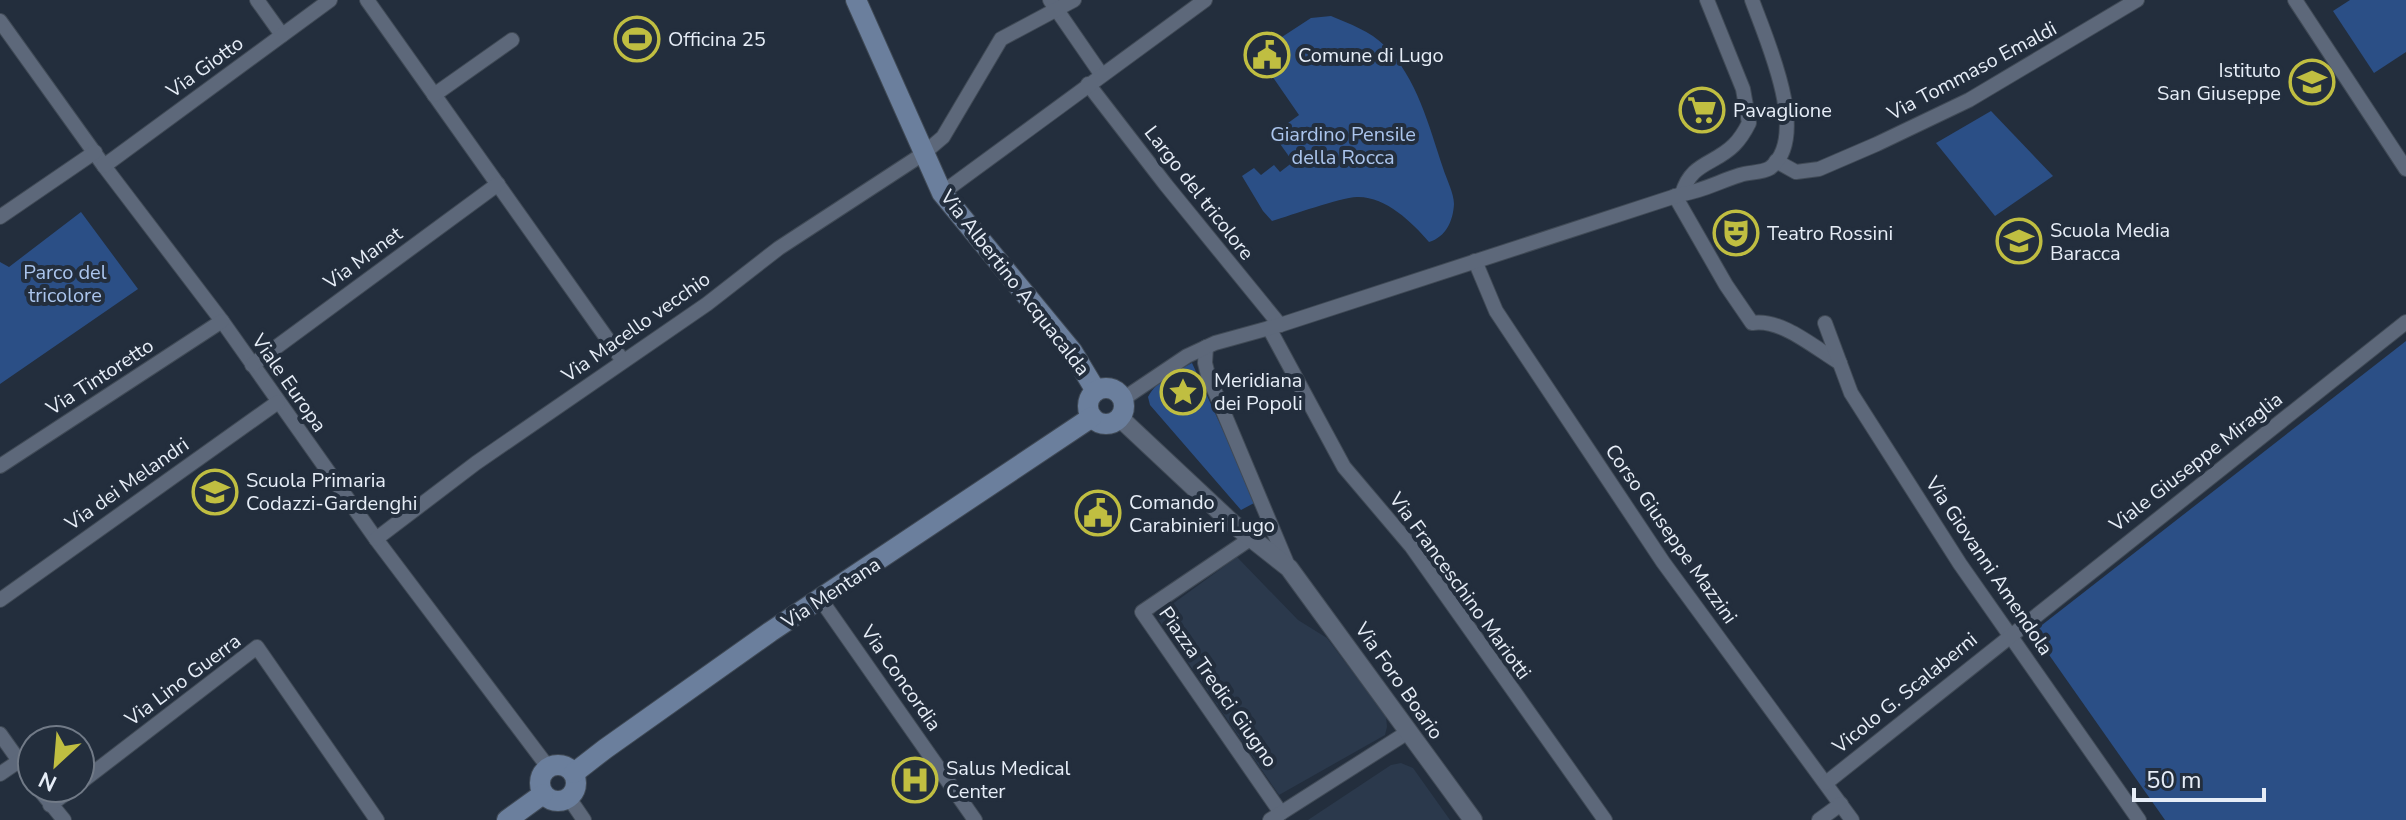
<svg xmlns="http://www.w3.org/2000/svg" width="2406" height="820" font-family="'Nunito Sans',sans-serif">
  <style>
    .built { fill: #2b394c }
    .green { fill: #2b4f86 }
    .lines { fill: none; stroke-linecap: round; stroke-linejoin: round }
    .minor-casing { stroke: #404a56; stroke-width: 16 }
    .tertiary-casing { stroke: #404a56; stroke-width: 20 }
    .secondary-casing { stroke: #404a56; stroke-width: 22 }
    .minor { stroke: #5d687a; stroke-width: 14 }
    .tertiary { stroke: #5d687a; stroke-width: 18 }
    .secondary { stroke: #6b7f9d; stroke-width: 20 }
    .labels { text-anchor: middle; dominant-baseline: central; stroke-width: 8; stroke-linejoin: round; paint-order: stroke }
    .poi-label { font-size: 20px; fill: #e6edf7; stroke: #232e3d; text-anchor: start }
    .street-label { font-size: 20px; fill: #e6edf7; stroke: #232e3d }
    .park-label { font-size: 20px; fill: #abc5ed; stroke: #232e3d }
  </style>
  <rect width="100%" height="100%" fill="#232e3d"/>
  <g class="built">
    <polygon points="1237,557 1298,620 1327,638 1386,716 1387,727 1385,735 1279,795 1156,616"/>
    <polygon points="1401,763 1413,768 1450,820 1308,820 1391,765"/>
  </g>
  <g class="green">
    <polygon points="2350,0 2406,0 2406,52 2374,73 2333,11"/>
    <path d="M1331,16c19,8 39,15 54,30 32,32 44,80 58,122 3,10 11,25 11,36 -1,17 -8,33 -25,38 -17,-20 -44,-46 -72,-45 -18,1 -65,18 -85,24l-9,-10 -21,-35 12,-8 7,7 13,-10 6,7 13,-10 -20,-28 26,-19 -38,-55 6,-8 -2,-4 46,-30z"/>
    <polygon points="1991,111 2053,176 1995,216 1936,143"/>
    <polygon points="81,212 138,289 0,384 0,262 9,267"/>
    <polygon points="2406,341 2406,820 2165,820 2033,632"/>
    <path d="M1192,363l64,139 -15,8 -91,-105 -2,-8c9,-17 28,-26 44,-34z"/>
  </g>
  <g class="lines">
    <g class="minor-casing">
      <g id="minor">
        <polyline points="257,0 282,35"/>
        <polyline points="367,0 623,361"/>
        <polyline points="1050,0 1101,74"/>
        <polyline points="2295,0 2406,169"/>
        <polyline points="0,21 104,166 222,321 376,539 548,767"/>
        <polyline points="1088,84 1166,185 1280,325"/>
        <polyline points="434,95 512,40"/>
        <polyline points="1776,161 1796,172 1819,169 1877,144 1969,100 2137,0"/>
        <polyline points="104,166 330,0"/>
        <polyline points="942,193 1205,0"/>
        <path d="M1682,194c9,-32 32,-29 52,-49 6,-6 11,-14 15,-22l-6,-34 -36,-89"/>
        <path d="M1675,196l51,89 26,38c29,-5 63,25 88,40"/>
        <polyline points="0,217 95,152"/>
        <polyline points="1475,261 1496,311 1663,562 1852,820"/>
        <polyline points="1825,323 1851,393 1960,564 2139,820"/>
        <polyline points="1269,328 1344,467 1411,546 1605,820"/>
        <polyline points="1206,347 1205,363 1208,375 1289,568"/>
        <polyline points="252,365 498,184"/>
        <path d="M1123,399l64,-43 28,-13 65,-18 402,-131c21,-3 38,-13 58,-19 9,-3 22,-2 30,-7 41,-31 -4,-129 -18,-168"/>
        <polyline points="0,466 222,321"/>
        <polyline points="376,539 476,463 707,304 779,248 923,154 943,137 1001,39 1074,0"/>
        <polyline points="1250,539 1142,612 1281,813"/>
        <polyline points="0,600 278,402"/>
        <polyline points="821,600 975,820"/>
        <polyline points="0,734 32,779"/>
        <polyline points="0,774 19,761"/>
        <polyline points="80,783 257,647 377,820"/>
        <polyline points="1826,783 2406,322"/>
        <polyline points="38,788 64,820"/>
        <polyline points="569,798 584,820"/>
        <polyline points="50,805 73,788"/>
        <polyline points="1270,820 1408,732"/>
        <polyline points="1819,820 1841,804"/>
      </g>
    </g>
    <g class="tertiary-casing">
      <polyline id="tertiary" points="1120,418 1232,523 1289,568 1473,820"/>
    </g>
    <g class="secondary-casing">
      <g id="secondary">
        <polyline points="856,0 942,193 1072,351 1096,391"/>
        <circle cx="1106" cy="406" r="18"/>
        <circle cx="558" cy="783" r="18"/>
        <polyline points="574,773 605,749 770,632 1092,417"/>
        <polyline points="507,820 543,794"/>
      </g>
    </g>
    <use href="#minor" class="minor"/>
    <use href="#tertiary" class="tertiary"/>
    <use href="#secondary" class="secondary"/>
  </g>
  <defs>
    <g id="stadium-ring" transform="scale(2.3)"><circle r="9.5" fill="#232e3d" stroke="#c0be41" stroke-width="1.5"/><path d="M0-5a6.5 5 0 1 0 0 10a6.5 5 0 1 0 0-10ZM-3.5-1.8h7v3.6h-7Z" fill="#c0be41"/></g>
    <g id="civic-ring" transform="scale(2.3)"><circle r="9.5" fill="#232e3d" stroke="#c0be41" stroke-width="1.5"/><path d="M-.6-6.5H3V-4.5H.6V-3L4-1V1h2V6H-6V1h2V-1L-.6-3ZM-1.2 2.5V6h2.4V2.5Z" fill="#c0be41"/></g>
    <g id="school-ring" transform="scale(2.3)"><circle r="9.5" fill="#232e3d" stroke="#c0be41" stroke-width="1.5"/><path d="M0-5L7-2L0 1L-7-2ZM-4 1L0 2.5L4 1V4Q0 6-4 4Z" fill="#c0be41"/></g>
    <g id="supermarket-ring" transform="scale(2.3)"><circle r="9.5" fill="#232e3d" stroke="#c0be41" stroke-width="1.5"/><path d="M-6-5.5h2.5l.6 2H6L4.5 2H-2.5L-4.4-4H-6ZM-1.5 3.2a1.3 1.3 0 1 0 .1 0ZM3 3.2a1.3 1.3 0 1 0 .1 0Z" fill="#c0be41"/></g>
    <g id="theatre-ring" transform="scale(2.3)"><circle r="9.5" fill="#232e3d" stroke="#c0be41" stroke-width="1.5"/><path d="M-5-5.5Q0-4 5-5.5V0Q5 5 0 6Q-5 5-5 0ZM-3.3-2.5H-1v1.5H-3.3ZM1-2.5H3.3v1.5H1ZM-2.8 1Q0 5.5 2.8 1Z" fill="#c0be41"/></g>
    <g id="sight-ring" transform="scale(2.3)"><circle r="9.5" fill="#232e3d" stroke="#c0be41" stroke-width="1.5"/><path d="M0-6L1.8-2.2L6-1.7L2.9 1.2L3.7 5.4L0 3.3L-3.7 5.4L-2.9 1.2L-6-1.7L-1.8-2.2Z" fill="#c0be41"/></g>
    <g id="hospital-ring" transform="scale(2.3)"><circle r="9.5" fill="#232e3d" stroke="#c0be41" stroke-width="1.5"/><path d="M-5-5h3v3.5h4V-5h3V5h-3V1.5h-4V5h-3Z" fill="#c0be41"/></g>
  </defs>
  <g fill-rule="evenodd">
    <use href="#stadium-ring" x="637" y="39"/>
    <use href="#civic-ring" x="1267" y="55"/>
    <use href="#school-ring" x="2312" y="82"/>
    <use href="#supermarket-ring" x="1702" y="110"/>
    <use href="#theatre-ring" x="1736" y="233"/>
    <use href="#school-ring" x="2019" y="241"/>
    <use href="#sight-ring" x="1183" y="392"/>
    <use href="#school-ring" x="215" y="492"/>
    <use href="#civic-ring" x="1098" y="513"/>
    <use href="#hospital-ring" x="915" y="780"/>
  </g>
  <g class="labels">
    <g class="poi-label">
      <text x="668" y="39">Officina 25</text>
      <text x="1298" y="55">Comune di Lugo</text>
      <text x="2281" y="70" text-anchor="end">Istituto<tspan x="2281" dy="23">San Giuseppe</tspan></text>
      <text x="1733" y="110">Pavaglione</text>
      <text x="2050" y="230">Scuola Media<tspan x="2050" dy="23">Baracca</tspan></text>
      <text x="1767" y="233">Teatro Rossini</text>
      <text x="1214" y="380">Meridiana<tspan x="1214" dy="23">dei Popoli</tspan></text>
      <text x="246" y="480">Scuola Primaria<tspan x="246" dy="23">Codazzi-Gardenghi</tspan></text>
      <text x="1129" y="502">Comando<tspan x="1129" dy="23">Carabinieri Lugo</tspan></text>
      <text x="946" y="768">Salus Medical<tspan x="946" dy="23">Center</tspan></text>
    </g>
    <g class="street-label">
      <text transform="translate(205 67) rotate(-36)">Via Giotto</text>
      <text transform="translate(1972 71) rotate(-28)">Via Tommaso Emaldi</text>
      <text transform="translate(1199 193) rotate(52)">Largo del tricolore</text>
      <text transform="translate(363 258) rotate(-36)">Via Manet</text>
      <text transform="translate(1015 283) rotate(52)">Via Albertino Acquacalda</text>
      <text transform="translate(636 327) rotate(-35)">Via Macello vecchio</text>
      <text transform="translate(100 377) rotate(-33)">Via Tintoretto</text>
      <text transform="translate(289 383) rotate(55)">Viale Europa</text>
      <text transform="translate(2196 462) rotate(-38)">Viale Giuseppe Miraglia</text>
      <text transform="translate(127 484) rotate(-35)">Via dei Melandri</text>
      <text transform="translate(1671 534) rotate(55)">Corso Giuseppe Mazzini</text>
      <text transform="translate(1989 566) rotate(56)">Via Giovanni Amendola</text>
      <text transform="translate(1460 586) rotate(54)">Via Franceschino Mariotti</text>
      <text transform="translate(831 593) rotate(-33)">Via Mentana</text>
      <text transform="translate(901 678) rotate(55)">Via Concordia</text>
      <text transform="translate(183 680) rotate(-37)">Via Lino Guerra</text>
      <text transform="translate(1399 681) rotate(55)">Via Foro Boario</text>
      <text transform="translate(1218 687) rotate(55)">Piazza Tredici Giugno</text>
      <text transform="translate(1905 693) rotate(-39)">Vicolo G. Scalaberni</text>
    </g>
    <g class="park-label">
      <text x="1343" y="134">Giardino Pensile<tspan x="1343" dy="23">della Rocca</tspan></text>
      <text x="65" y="272">Parco del<tspan x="65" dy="23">tricolore</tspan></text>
    </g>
  </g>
  <g transform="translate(56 764) rotate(206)"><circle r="38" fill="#232e3d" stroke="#717a87" stroke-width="2"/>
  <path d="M0-6L14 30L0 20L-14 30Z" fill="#c0be41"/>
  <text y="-12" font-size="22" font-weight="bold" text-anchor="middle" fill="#e6edf7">N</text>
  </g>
  <path d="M2134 788v12h130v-12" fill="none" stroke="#e6edf7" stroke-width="4"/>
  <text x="2146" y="788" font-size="24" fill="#e6edf7" stroke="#232e3d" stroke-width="6" paint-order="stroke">50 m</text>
</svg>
